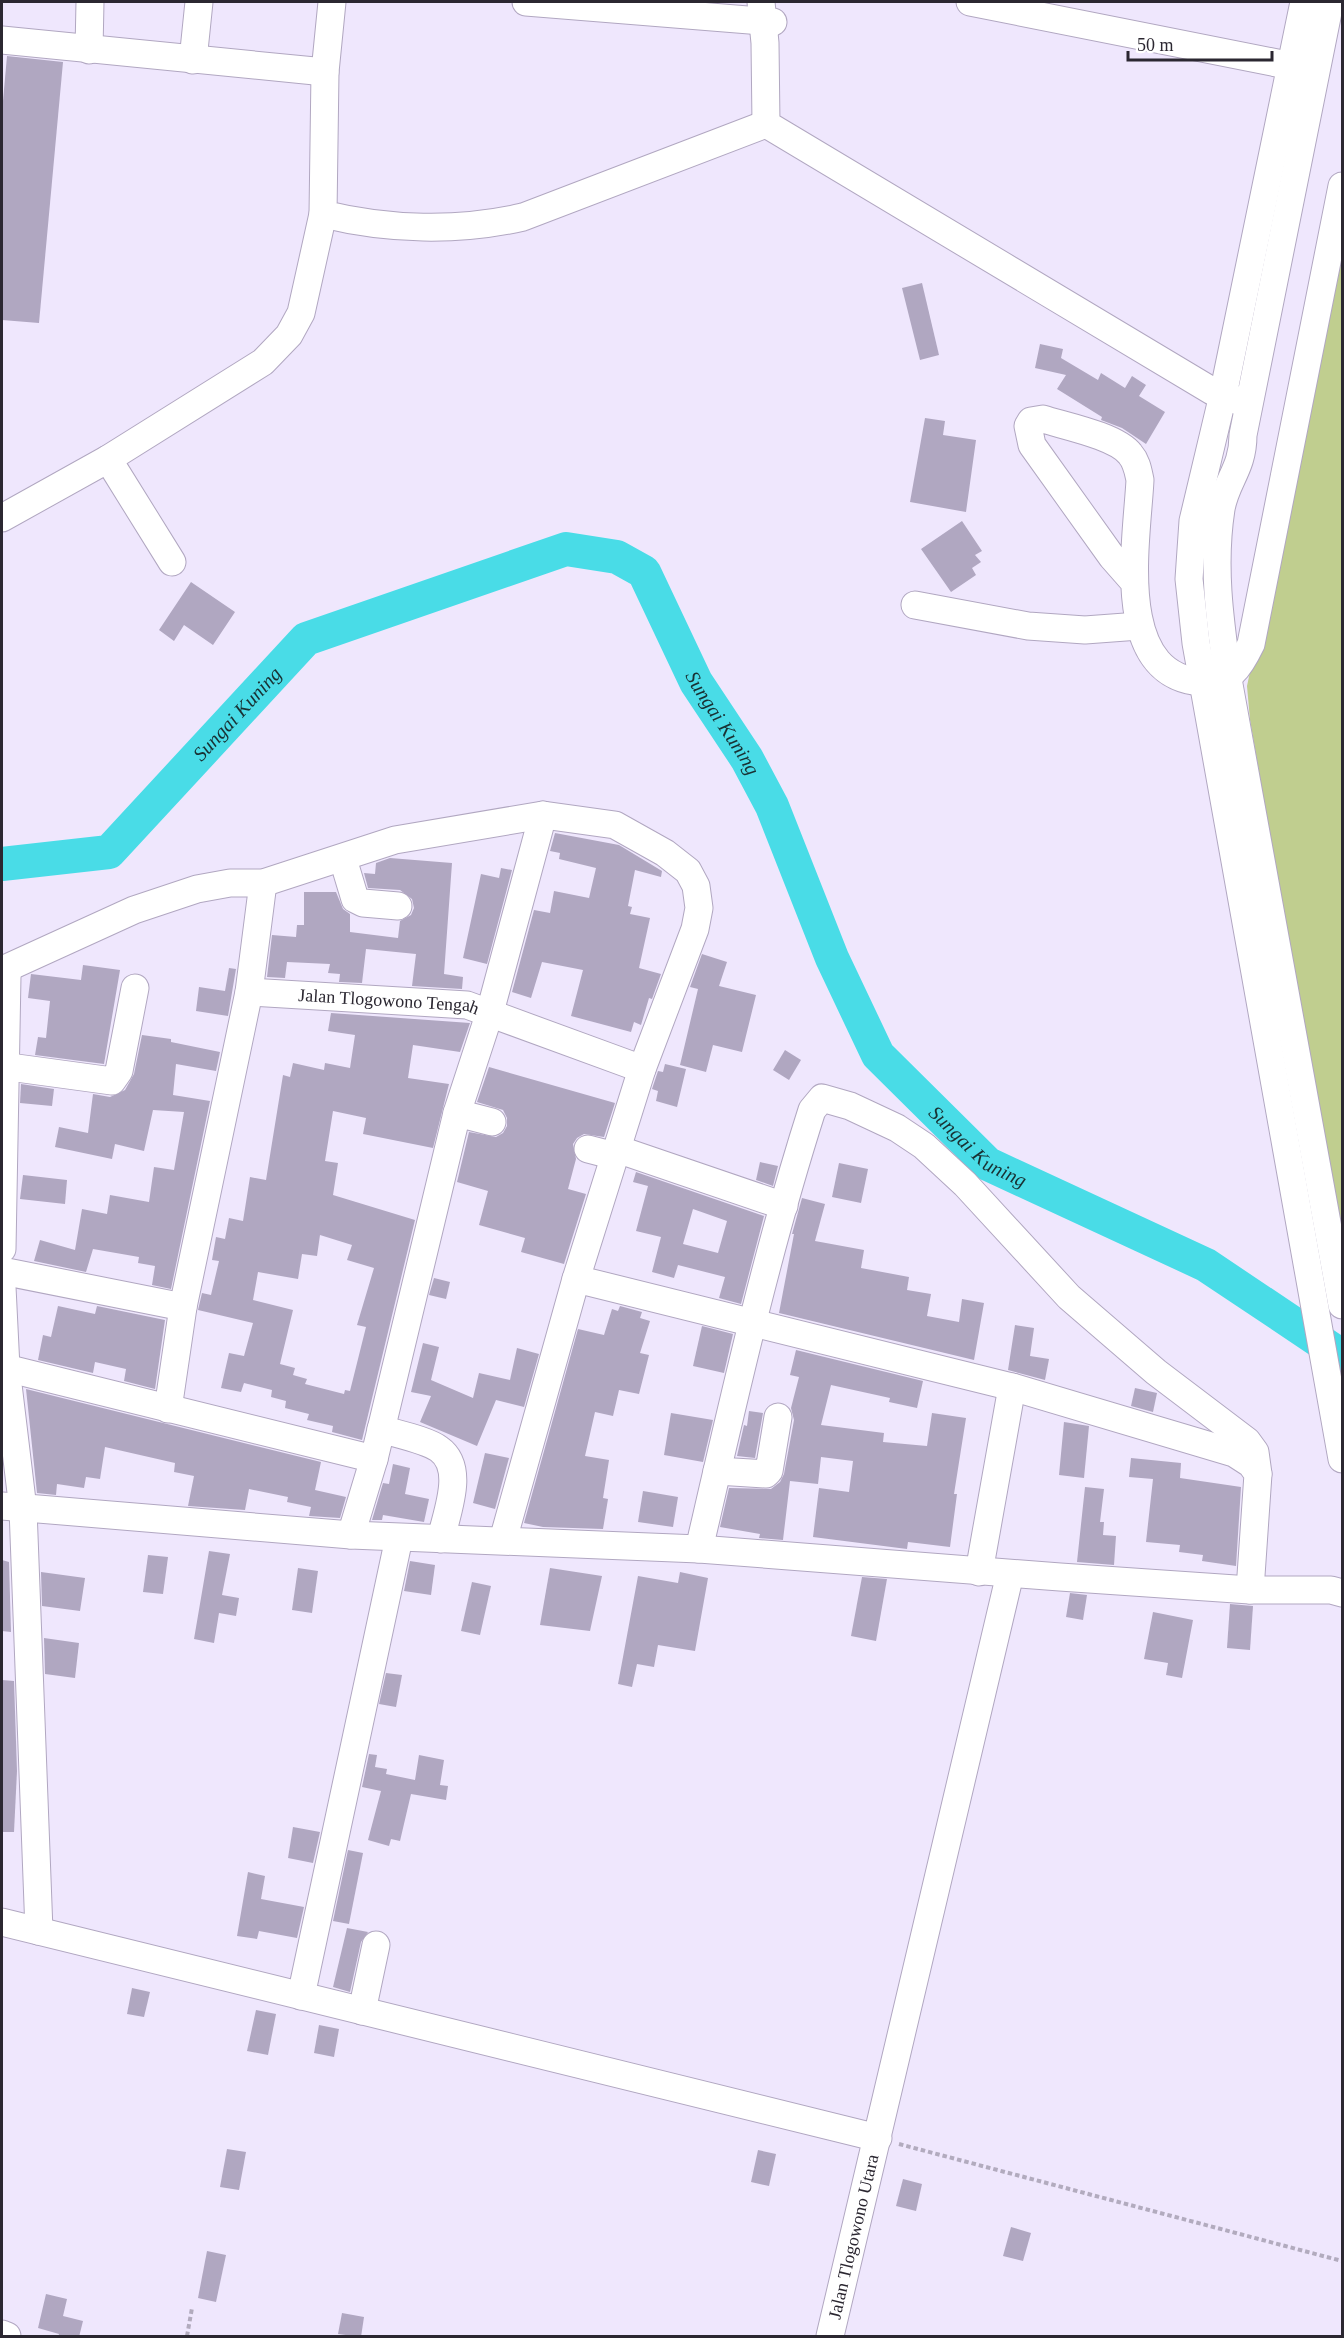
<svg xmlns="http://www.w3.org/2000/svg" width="1344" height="2338" font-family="'Times New Roman',serif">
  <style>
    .green { fill: #c0ce8f }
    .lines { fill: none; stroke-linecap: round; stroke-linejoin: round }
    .river { stroke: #49dce7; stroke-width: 34 }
    .building { fill: #b0a7c1; fill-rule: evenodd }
    .minor-casing { stroke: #b1a7c1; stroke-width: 29 }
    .path { stroke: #b2abbe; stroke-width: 4; stroke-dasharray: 4.5 3; stroke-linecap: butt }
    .minor { stroke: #fff; stroke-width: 27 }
    .labels { text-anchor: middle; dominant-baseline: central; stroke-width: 5; stroke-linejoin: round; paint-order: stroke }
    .street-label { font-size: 18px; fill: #2b2731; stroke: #fff }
    .water-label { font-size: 20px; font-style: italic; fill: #193133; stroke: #fff }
  </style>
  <rect width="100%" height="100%" fill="#efe7fd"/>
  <polygon class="green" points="1342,237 1342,1248 1250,720 1247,686"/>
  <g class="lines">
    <path class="river" id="s1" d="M2,864l107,-12 197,-213 260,-90 51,8 27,15 52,110 51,77 25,47 60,152 46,97 110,109 218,101 136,91"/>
  </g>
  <g class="building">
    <polygon points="7,56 63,62 39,323 2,320 2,112"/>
    <polygon points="922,283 939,355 920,360 902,288"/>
    <polygon points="1040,344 1063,349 1061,358 1098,380 1101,373 1125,388 1132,376 1146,385 1139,396 1165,412 1146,444 1122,428 1101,420 1102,417 1057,389 1066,375 1035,368"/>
    <polygon points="925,418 945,421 943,435 976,440 966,512 910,502"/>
    <polygon points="962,521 982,551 975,555 981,562 972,568 976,575 951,592 921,549"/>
    <polygon points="191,582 235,612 213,645 184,625 174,641 159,630"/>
    <polygon points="555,833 619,845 662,871 661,877 635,870 628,906 632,907 630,914 650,918 639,968 661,974 652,999 649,998 641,1025 634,1022 631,1032 571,1016 583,970 542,962 531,998 512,992 534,910 550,913 554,891 589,898 596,868 559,859 560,853 550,851"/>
    <polygon points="390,858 452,863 444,974 463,977 462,989 412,986 416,954 366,949 362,983 339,982 340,974 328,973 330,964 287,962 285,978 267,977 272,935 296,937 297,925 304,925 304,892 336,892 343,909 350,914 350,932 398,938 400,921 411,915 414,908 412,899 400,890 368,888 364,873 375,874 376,863"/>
    <polygon points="501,868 512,870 487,964 463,958 481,874 499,878"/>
    <polygon points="702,954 727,962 719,986 756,995 742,1052 713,1045 706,1072 680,1065 698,989 690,987"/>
    <polygon points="83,965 120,970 104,1064 35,1055 38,1037 46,1038 50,1001 28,998 31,974 81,980"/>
    <polygon points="229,968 236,969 228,1016 196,1011 199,987 225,991"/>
    <path d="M331,1013l139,10 -10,29 -47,-7 -5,33 41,6 -16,64 -70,-14 3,-16 -33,-7 -8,50 13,2 -5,32 82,25 -53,220 -30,-8 1,-6 -26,-6 2,-6 -24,-6 1,-7 -15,-4 1,-7 -28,-7 -3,9 -20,-4 8,-35 15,3 9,-33 -55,-13 4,-17 9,2 8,-34 -7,-1 4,-23 9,2 4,-21 14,3 7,-44 16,3 17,-105 7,2 3,-14 31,7 1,-7 25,5 5,-33 -27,-4zM320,1235l32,10 -5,15 27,8 -17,57 9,2 -16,64 -5,-1 -1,4 -39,-10 2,-5 -14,-4 2,-7 -15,-4 13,-54 -40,-10 5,-28 40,7 4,-25 15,2z"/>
    <polygon points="142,1035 171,1039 171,1042 220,1052 216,1071 176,1064 173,1095 210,1101 171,1289 152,1285 155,1266 138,1263 139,1257 93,1249 86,1272 34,1261 40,1240 75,1250 82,1209 107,1214 110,1195 149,1202 154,1167 174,1170 184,1112 153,1110 144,1151 115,1144 112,1159 55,1147 59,1127 88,1133 93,1094 110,1097 125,1090 134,1074"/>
    <polygon points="785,1050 801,1060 789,1080 773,1070"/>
    <polygon points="665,1064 686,1069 677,1107 656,1101 658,1091 652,1089 658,1071 663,1072"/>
    <polygon points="489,1067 615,1103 604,1137 584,1134 577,1138 573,1144 576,1159 568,1189 586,1194 564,1264 521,1252 525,1238 479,1225 488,1191 457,1182 469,1132 496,1137 503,1133 507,1126 507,1118 503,1110 477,1102"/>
    <polygon points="21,1084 54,1089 52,1106 20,1103"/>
    <polygon points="760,1162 778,1166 773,1186 756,1180"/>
    <polygon points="839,1163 868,1169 861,1203 832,1197"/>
    <path d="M636,1172l128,44 -23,88 -22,-6 6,-21 -47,-12 -4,13 -22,-6 9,-35 -25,-6 12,-45 -15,-4zM693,1209l34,12 -9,32 -35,-9z"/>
    <polygon points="23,1175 67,1180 65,1204 20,1199"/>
    <polygon points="802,1198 825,1204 815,1241 864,1250 861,1268 909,1277 907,1290 931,1294 927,1316 959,1322 962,1299 984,1303 974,1360 779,1313 794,1234 792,1234"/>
    <polygon points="434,1278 450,1282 446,1299 429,1295"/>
    <polygon points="58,1306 95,1314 97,1306 165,1320 155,1389 124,1381 126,1369 95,1362 93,1373 38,1360 43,1335 51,1337"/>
    <polygon points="620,1306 642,1312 640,1318 650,1321 640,1353 649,1355 639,1394 619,1390 613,1416 595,1412 585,1456 609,1460 603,1498 608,1499 603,1529 543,1527 524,1523 578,1329 604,1335 612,1309 618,1311"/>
    <polygon points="1015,1325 1034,1328 1030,1356 1049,1359 1045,1380 1008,1370"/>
    <polygon points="702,1326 733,1334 724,1373 693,1366"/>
    <polygon points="423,1343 439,1347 431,1380 473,1398 479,1373 510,1380 517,1348 539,1354 524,1407 496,1400 477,1446 420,1422 431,1396 411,1392"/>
    <polygon points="796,1350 923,1381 917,1408 889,1402 890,1398 831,1385 821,1425 884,1433 883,1442 927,1446 932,1413 966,1418 954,1494 957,1494 950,1547 908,1542 907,1549 813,1537 819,1488 849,1492 853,1461 821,1457 818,1484 790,1481 783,1540 759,1538 760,1534 720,1527 729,1488 771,1489 780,1482 784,1474 794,1420 791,1408 799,1377 790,1375"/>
    <polygon points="1135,1388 1157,1393 1153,1412 1131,1406"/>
    <polygon points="26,1389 321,1462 315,1490 346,1497 340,1518 309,1516 311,1507 287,1502 288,1497 249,1489 245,1510 188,1506 194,1476 174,1472 175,1463 105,1447 100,1479 86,1477 84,1488 57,1484 56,1495 37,1493"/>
    <polygon points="749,1411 763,1413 755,1458 737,1456 744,1425 747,1426"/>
    <polygon points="671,1413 713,1420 703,1462 664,1455"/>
    <polygon points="1064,1422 1089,1426 1084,1478 1059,1475"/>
    <polygon points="485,1453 509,1458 495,1509 473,1503"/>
    <polygon points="1131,1458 1181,1463 1180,1478 1241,1487 1236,1566 1202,1561 1203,1555 1179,1552 1180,1545 1146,1542 1153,1479 1129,1477"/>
    <polygon points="393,1464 410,1468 405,1494 429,1499 424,1522 383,1515 382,1520 372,1520 383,1483 389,1484"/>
    <polygon points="1085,1487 1104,1489 1100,1522 1104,1522 1103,1535 1116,1536 1114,1565 1077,1562"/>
    <polygon points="643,1491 678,1497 673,1527 638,1522"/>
    <polygon points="209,1551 230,1554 222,1595 239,1598 236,1616 219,1613 214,1643 194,1639"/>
    <polygon points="148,1555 168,1557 163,1594 143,1592"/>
    <polygon points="2,1560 9,1562 11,1632 2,1631"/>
    <polygon points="410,1561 435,1565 431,1595 404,1591"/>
    <polygon points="298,1568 318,1571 312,1613 292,1610"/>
    <polygon points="550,1568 602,1576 590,1631 540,1625"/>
    <polygon points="41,1572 85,1578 80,1611 42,1606"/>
    <polygon points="680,1572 708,1578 695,1651 658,1645 654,1667 637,1664 632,1687 618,1684 638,1576 678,1583"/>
    <polygon points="862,1577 887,1579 876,1641 851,1636"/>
    <polygon points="472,1582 491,1586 480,1635 461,1631"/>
    <polygon points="1070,1593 1087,1595 1083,1620 1066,1617"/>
    <polygon points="1230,1604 1253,1606 1250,1650 1227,1648"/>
    <polygon points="1153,1612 1193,1620 1182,1678 1166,1675 1168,1663 1144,1659"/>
    <polygon points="44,1638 79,1643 75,1678 45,1674"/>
    <polygon points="386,1673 402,1675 396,1707 379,1704"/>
    <polygon points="2,1680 14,1681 17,1771 14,1832 2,1832"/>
    <polygon points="369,1754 377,1755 375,1767 387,1769 386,1774 415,1780 419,1755 444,1760 440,1785 448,1786 446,1800 411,1794 400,1841 391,1839 389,1846 368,1840 381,1791 362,1787"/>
    <polygon points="293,1827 320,1832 313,1863 288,1858"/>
    <polygon points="348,1850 363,1853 349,1924 333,1921"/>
    <polygon points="248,1872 265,1876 261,1899 304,1907 297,1938 259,1931 257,1939 237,1936"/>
    <polygon points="347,1928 368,1932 361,1942 350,1992 333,1987"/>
    <polygon points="132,1988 150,1992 144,2017 127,2014"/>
    <polygon points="256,2010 276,2014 268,2055 247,2051"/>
    <polygon points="319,2025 339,2029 334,2057 314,2053"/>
    <polygon points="227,2149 246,2152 239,2190 220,2187"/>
    <polygon points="758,2150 776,2154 769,2186 751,2182"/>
    <polygon points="903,2179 922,2184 916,2211 896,2206"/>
    <polygon points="1011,2227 1031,2233 1023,2261 1003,2256"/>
    <polygon points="207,2251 226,2255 216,2302 198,2298"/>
    <polygon points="46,2294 67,2299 63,2316 83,2321 79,2337 58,2337 59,2334 38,2328"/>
    <polygon points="342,2313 364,2317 361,2337 338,2334"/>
  </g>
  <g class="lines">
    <g class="minor-casing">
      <g id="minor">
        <path d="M332,2l-7,70 -2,142c65,16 135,18 200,3l243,-93"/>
        <polyline points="526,2 773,22"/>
        <polyline points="761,2 765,43 766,124 1212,391 1239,401"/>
        <polyline points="970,2 1292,66"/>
        <polyline points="1304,2 1223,395 1193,521 1189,579 1196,643 1342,1459"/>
        <path d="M1330,2l-87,433c0,34 -17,45 -22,74 -9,58 -1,112 7,170l114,626"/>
        <polyline points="2,40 325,72"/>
        <polyline points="89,50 90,2"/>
        <polyline points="193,60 199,2"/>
        <polyline points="108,459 172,562"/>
        <polyline points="2,518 108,459 263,362 289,335 301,313 323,214"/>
        <path d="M1134,582l-22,-25 -80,-112 -4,-19 3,-5 12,-2c22,7 73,17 87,35 7,8 8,17 10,26 -3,60 -28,195 61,202 29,2 39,-15 50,-38l91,-458"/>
        <polyline points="915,605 1028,626 1085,630 1139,626"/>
        <polyline points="343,859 355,899 363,903 398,906"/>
        <path id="s2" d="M249,992l218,13 175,64"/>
        <polyline points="2,1066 112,1081 119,1071 135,988"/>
        <polyline points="457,1113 492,1122"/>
        <polyline points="588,1149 615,1156"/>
        <polyline points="617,1149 784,1206"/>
        <polyline points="2,1249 7,976 9,967 134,910 197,889 230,883 263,883 395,840 543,815 615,825 665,853 688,871 696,886 699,908 695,929 642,1069 576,1279 503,1540"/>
        <polyline points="2,1271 183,1307"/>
        <polyline points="576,1279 1012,1387 1234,1453 1251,1464 1258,1474 1250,1590"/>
        <polyline points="2,1287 6,1368 23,1509 39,1931"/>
        <polyline points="6,1368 374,1459"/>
        <polyline points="168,1409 183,1307 249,992 263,883"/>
        <path d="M381,1429c16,5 46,11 58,20 27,19 7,65 2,90"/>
        <polyline points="717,1471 766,1474 769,1471 778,1417"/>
        <polyline points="2,1506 351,1535 699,1549 1060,1577 1250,1590 1331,1590 1342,1593"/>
        <polyline points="351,1535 374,1459 457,1113 490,1012 543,815"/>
        <path d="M699,1549c34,-147 67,-295 113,-439l10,-12 28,8 47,22 27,18 41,38 104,113 87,75 91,69 8,11 3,22"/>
        <polyline points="979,1572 1012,1387"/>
        <polyline points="2,1922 878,2138"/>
        <polyline points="301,1996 399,1538"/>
        <polyline points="362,2011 376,1945"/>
        <polyline points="2,2334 7,2336"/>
        <path id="s3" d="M830,2336l180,-762"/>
      </g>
    </g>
    <g class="path">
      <polyline points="899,2144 1342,2261"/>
      <polyline points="187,2336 192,2308"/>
    </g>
    <use href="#minor" class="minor"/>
  </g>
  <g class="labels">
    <g class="street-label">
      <text stroke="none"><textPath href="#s2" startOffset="140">Jalan Tlogowono Tengah</textPath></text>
      <text stroke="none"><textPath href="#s3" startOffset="102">Jalan Tlogowono Utara</textPath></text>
    </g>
    <g class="water-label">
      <text stroke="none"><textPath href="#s1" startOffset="296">Sungai Kuning</textPath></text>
      <text stroke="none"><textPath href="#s1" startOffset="926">Sungai Kuning</textPath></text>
      <text stroke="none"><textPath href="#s1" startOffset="1430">Sungai Kuning</textPath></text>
    </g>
  </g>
  <rect width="1344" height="2338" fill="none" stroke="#2b2731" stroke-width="6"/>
  <path d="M1128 51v9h144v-9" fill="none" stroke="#2b2731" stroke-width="3"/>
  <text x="1137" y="51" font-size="18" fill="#2b2731" stroke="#ffffff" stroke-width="4.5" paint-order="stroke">50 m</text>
</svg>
